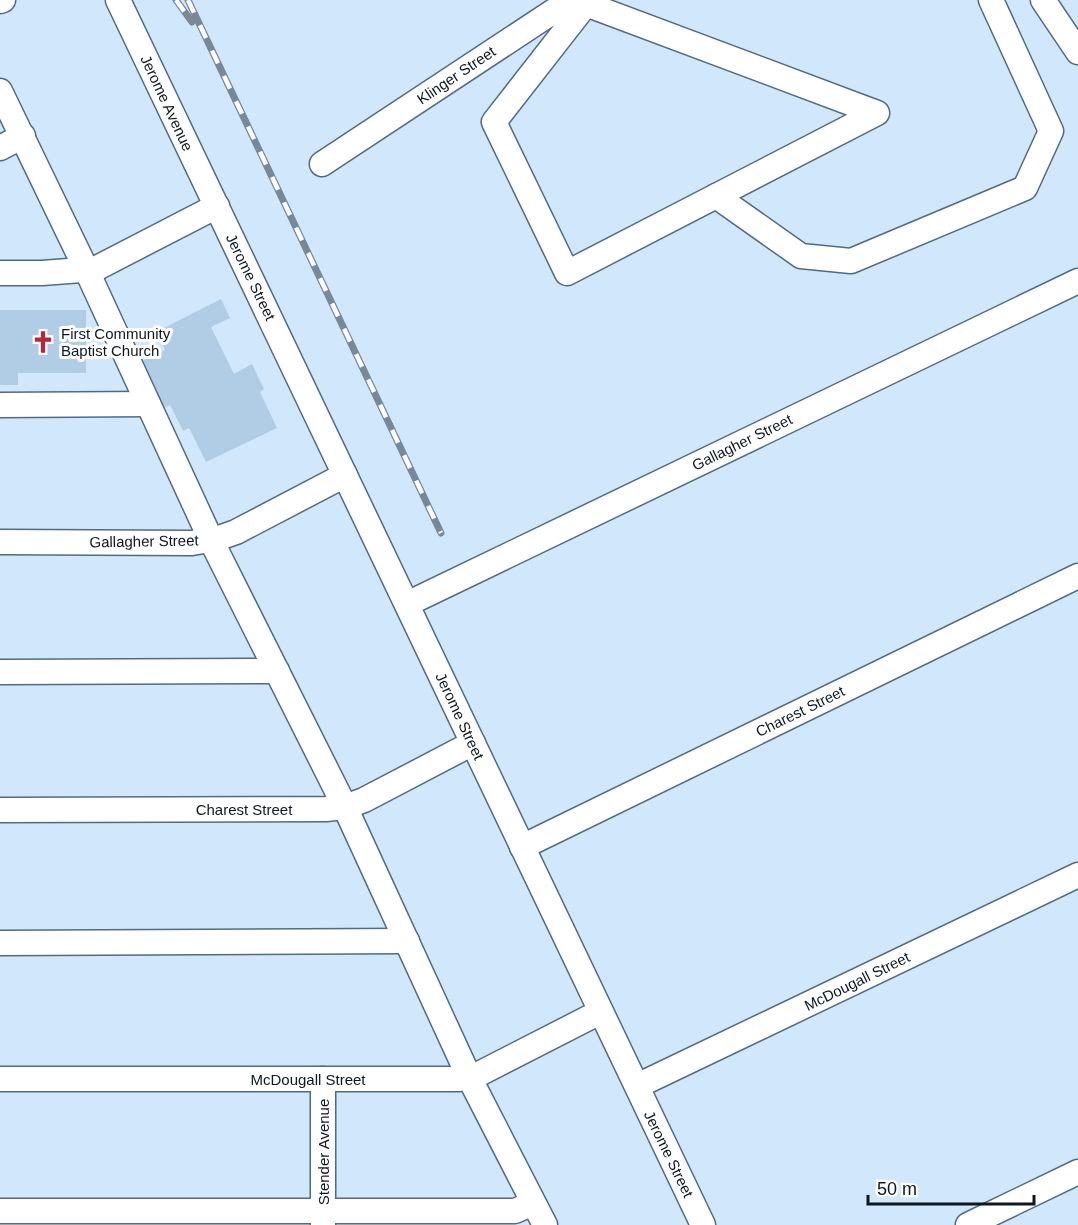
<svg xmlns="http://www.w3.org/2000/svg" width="1078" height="1225" font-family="Helvetica,sans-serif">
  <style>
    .building { fill: #b1cde6 }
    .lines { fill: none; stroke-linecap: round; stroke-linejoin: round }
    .minor-casing { stroke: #516b82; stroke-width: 27 }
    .minor { stroke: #fff; stroke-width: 24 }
    .rail-casing { stroke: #778898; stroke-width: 7 }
    .rail { stroke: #fff; stroke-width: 4.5; stroke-dasharray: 14; stroke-linecap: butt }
    .labels { text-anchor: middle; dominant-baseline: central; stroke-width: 6; stroke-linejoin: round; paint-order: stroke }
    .street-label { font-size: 15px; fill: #0d1720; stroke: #fff }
    .poi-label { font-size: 15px; fill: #0d1720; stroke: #fff; text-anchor: start }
  </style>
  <rect width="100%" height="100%" fill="#d0e7fc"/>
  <g class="building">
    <polygon points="221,299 230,318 211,327 234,374 252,364 264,389 260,392 277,428 206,462 189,428 183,431 170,405 161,409 138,363 165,350 156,332"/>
    <polygon points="0,310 86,310 86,373 18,373 18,385 0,385"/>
  </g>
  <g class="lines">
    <g class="minor-casing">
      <g id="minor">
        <polyline points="118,0 703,1225"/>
        <polyline points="1043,0 1078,52"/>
        <polyline points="0,1 3,0"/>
        <polygon points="586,4 877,113 567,273 494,122"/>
        <polyline points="0,91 87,271 211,540 345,807 469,1077 545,1225"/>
        <polyline points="0,148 23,136"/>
        <path d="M322,164l241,-159c11,-3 21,0 32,-5"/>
        <polyline points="716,196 801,256 851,261 1025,188 1051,131 991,0"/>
        <polyline points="0,273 42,273 95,269 217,206"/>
        <polyline points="0,405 148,404"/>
        <polyline points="0,542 192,543 216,539 236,532 345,475"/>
        <polyline points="407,604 1078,281"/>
        <polyline points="0,672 277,671"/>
        <polyline points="0,810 326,809 345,807 364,800 473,743"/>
        <polyline points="522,847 1078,576"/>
        <polyline points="0,943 407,941"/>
        <polyline points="0,1079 458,1079 473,1077 600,1012"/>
        <polyline points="637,1086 1078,875"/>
        <polyline points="0,1211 515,1211 533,1203"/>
        <polyline points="323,1225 323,1079"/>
        <polyline points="968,1225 1078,1172"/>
      </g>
    </g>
    <use href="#minor" class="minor"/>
    <g class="rail-casing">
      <g id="rail">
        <polyline points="176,0 192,22"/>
        <polyline points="188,0 441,533"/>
      </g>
    </g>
    <use href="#rail" class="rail"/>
  </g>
  <defs>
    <g id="church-bare" transform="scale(1.8)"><path d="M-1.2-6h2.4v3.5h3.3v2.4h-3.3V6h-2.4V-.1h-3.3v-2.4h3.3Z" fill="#b82738" stroke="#fff" stroke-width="2.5" paint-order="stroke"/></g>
  </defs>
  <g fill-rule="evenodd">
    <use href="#church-bare" x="43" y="342"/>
  </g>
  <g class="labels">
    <g class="street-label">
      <text transform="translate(456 75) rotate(-34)">Klinger Street</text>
      <text transform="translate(167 103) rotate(65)">Jerome Avenue</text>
      <text transform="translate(251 277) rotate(64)">Jerome Street</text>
      <text transform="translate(742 442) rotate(-26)">Gallagher Street</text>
      <text transform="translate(144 541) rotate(-1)">Gallagher Street</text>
      <text transform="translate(800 711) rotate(-26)">Charest Street</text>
      <text transform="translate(460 716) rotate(65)">Jerome Street</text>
      <text x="244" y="809">Charest Street</text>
      <text transform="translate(857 981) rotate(-26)">McDougall Street</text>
      <text x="308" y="1079">McDougall Street</text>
      <text transform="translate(323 1152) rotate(-90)">Stender Avenue</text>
      <text transform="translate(669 1154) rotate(64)">Jerome Street</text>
    </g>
    <g class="poi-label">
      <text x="61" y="333">First Community<tspan x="61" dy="17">Baptist Church</tspan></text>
    </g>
  </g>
  <path d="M868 1195v9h166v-9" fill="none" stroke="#0d1720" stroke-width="3"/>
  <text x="877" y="1195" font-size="18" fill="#0d1720" stroke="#ffffff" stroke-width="4.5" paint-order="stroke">50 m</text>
</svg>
